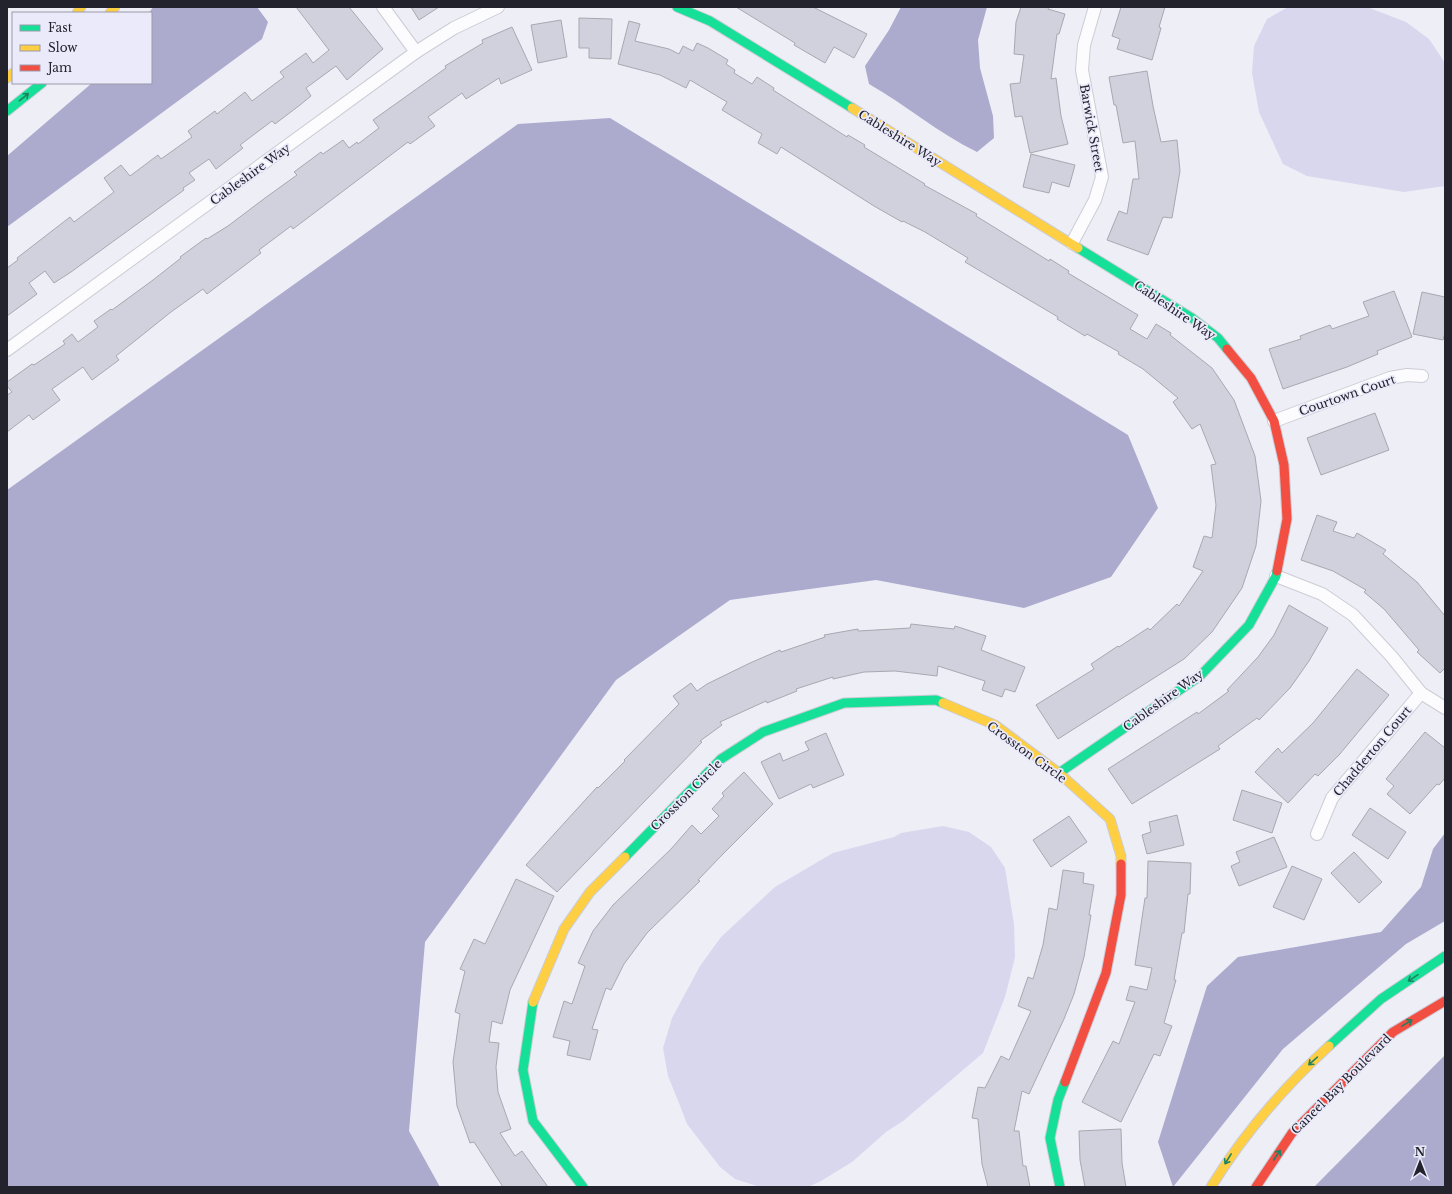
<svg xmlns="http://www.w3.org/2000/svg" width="1452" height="1194" font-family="'Libre Baskerville',serif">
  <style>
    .green { fill: #d8d7ee }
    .water { fill: #acabce }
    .building { fill: #d1d1de; stroke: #a8a8b0 }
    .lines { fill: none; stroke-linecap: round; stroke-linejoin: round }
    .street-casing { stroke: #ccccd5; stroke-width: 14 }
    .fast-casing { stroke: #ccccd5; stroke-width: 11 }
    .slow-casing { stroke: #ccccd5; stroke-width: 11 }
    .jam-casing { stroke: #ccccd5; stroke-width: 11 }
    .street { stroke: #fcfcfe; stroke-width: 12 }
    .fast { stroke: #16e098; stroke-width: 9 }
    .slow { stroke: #ffcf43; stroke-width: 9 }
    .jam { stroke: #f24e42; stroke-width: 9 }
    .oneway { stroke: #1c8262 }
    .labels { text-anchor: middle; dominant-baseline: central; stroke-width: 3.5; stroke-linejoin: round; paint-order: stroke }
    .street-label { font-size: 12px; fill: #23232d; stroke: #eaeafb }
  </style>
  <rect width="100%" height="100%" fill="#eeeef7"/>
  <g class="green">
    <polygon points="1288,7 1367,7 1406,22 1429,39 1445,63 1445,186 1404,192 1307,176 1283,164 1259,112 1252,73 1254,46 1267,19"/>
    <polygon points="943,826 969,832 991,847 1005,868 1014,924 1015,957 1005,997 983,1053 903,1121 886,1132 852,1162 821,1181 808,1187 760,1187 735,1179 720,1167 687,1124 679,1103 668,1076 663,1048 672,1018 700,966 721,937 775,887 833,853 894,837 901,833"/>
  </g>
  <g class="water">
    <polygon points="153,7 257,7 268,22 262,39 7,227 7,156 92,83 151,83 151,13 149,13"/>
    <path d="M901,7h86l-9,33 2,28 13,48 1,22 -17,14c-39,-19 -71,-47 -108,-68l-4,-18 24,-36z"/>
    <polygon points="610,118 1128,435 1158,508 1111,577 1024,608 876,580 730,600 616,680 425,942 409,1131 440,1187 7,1187 7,490 518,124"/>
    <polygon points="1445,833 1445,921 1406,944 1283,1049 1173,1187 1158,1142 1207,986 1238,957 1381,932 1421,887 1433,849"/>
    <polygon points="1445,1055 1445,1187 1314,1187"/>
  </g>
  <g class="building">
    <polygon points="296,7 349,7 383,49 347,80 336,66 306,88 311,96 300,105 275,124 272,121 240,145 243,148 216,169 209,159 189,173 195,180 183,188 184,190 71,272 54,283 45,271 29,283 37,294 7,316 7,268 18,260 17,258 70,217 74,222 114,192 104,178 121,165 130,176 158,155 161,159 192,137 188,131 215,111 217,114 245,92 252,101 284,77 280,72 306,53 313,63 329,50"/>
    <polygon points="411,7 439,7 419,20"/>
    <polygon points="736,7 813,7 867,34 854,58 834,47 825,63 794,45 795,43"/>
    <polygon points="1021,7 1049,7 1048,9 1065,14 1059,34 1057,34 1051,79 1056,78 1061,116 1068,144 1030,153 1022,116 1015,117 1010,84 1020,83 1024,55 1014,54 1016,22"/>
    <polygon points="1121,7 1165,7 1159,27 1161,28 1152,60 1117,49 1120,39 1112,36"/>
    <polygon points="579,18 612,19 611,59 589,58 589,48 579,48"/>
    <polygon points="561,20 567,57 538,63 531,25"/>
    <polygon points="629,21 640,24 635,41 669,49 679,54 683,46 693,51 697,43 708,48 728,60 726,64 735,70 734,73 752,84 757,77 774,88 773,90 847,137 848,135 865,145 864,147 925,184 924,185 977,214 976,216 1049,261 1050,259 1069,271 1068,273 1138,315 1130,329 1147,339 1156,324 1171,333 1170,335 1212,368 1234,400 1255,456 1261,501 1256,546 1242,588 1212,632 1184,659 1058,739 1036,705 1094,669 1091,664 1118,646 1119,647 1148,628 1150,630 1177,604 1179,606 1203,571 1193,567 1204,536 1212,538 1216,505 1211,465 1216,464 1200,424 1192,429 1173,402 1178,398 1143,369 1118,354 1119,352 1087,334 1085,336 1057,319 1058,317 965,262 968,258 925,232 903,221 902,222 874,206 781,147 777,154 758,143 762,134 722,110 727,102 690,80 686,88 660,75 618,64"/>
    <polygon points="512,27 532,70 501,84 499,78 466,99 462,93 428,117 435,126 410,144 408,142 293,229 291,226 259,250 261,253 207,294 203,289 171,312 116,356 119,360 92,380 83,367 52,389 60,400 33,420 29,415 7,432 7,395 12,392 7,386 7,382 32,364 34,365 65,344 63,341 72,334 78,342 98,327 94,321 111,309 112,310 153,280 181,258 180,257 206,238 207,239 228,226 265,198 297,175 294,172 321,152 323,154 343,140 349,148 357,142 358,144 379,128 373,120 446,68 445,66 483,43 482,40"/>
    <polygon points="1147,71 1153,106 1161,142 1177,140 1180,171 1172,218 1163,217 1148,255 1107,240 1119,211 1127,214 1133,179 1139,179 1135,141 1123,143 1116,105 1114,105 1109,77"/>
    <polygon points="1031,154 1075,165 1069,187 1052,182 1049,193 1023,187"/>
    <polygon points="1394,291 1412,337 1377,351 1378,354 1347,367 1283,389 1269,349 1301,339 1300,336 1330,325 1332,329 1369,316 1363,302"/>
    <polygon points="1422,292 1445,297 1445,333 1443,340 1413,334"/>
    <polygon points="1375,413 1389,450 1321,475 1307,438"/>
    <polygon points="1317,515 1337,522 1333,531 1354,538 1357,533 1386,550 1383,554 1417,582 1445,616 1445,668 1440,673 1417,652 1419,650 1384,609 1364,592 1366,590 1333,571 1301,560"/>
    <polygon points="1289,605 1328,628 1309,661 1290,688 1259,720 1257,718 1218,746 1220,749 1132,804 1108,769 1197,712 1198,714 1229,691 1227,690 1258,657 1274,635"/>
    <polygon points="911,624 954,629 955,626 986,636 981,650 1025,667 1015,692 1005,689 1002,697 982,690 985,681 938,666 937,676 895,671 864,672 833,679 833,677 796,689 797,691 767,703 766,701 720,722 722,725 700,741 702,742 557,892 526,865 597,787 598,788 625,761 624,760 679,704 673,696 691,683 697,691 707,684 750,663 780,650 781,652 825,637 824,635 858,629 858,631 910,628"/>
    <polygon points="1357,669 1389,695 1339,755 1318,776 1315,774 1288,803 1255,772 1278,748 1282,753 1313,723"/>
    <polygon points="1425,732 1445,748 1445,778 1439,785 1437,784 1410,814 1387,794 1394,786 1386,779"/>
    <polygon points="826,733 844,775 813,788 811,784 779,799 761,762 780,753 783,761 809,750 805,742"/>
    <polygon points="744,772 773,804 723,854 698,880 700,881 647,933 624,964 611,990 606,988 592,1029 598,1030 590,1060 567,1055 570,1041 553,1037 564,1001 572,1004 585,966 578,963 593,931 613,905 671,849 692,825 701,834 719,816 712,809 724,796 722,793"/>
    <polygon points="1242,790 1282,803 1272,833 1233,820"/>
    <polygon points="1370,808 1406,832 1388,859 1352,835"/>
    <polygon points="1177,815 1184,845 1147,854 1142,835 1151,832 1149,822"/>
    <polygon points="1069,816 1087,842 1051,867 1033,840"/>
    <polygon points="1274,837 1287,867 1239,886 1231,866 1240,862 1236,852"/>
    <polygon points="1354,852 1382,882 1359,903 1331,873"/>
    <polygon points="1148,861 1191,863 1190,894 1188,894 1184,933 1182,933 1174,980 1176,980 1164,1023 1172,1026 1160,1056 1154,1054 1121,1122 1082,1102 1113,1041 1119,1044 1135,1002 1126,1000 1130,986 1147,990 1152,968 1135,965 1145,898 1147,898"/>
    <polygon points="1292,866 1322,879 1304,920 1273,907"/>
    <polygon points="1063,870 1084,873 1083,883 1094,885 1089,915 1091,915 1084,957 1074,994 1064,1019 1029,1094 1022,1091 1014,1131 1019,1131 1023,1166 1026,1166 1030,1187 988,1187 982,1164 978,1119 972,1118 978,1087 985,1088 1001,1056 1009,1060 1031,1011 1018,1006 1028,977 1033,979 1043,945 1049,908 1057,910"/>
    <polygon points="516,879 554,896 510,990 502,1024 492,1021 489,1042 499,1043 496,1067 498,1092 511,1129 500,1133 515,1156 522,1151 548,1187 503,1187 474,1142 470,1143 457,1106 453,1062 460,1014 455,1012 465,971 460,969 474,939 485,944"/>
    <polygon points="1121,1129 1122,1163 1126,1187 1085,1187 1080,1160 1079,1131"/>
  </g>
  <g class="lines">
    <g class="street-casing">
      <g id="street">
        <polyline points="383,7 416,52"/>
        <polyline points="1072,243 1095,200 1102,177 1082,70 1084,45 1095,7"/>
        <polyline points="7,350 416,52 454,28 498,7"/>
        <polyline points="1274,421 1390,378 1407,375 1422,376"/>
        <polyline points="1276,576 1322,594 1353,615 1392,657 1421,693 1445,708"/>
        <polyline points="1317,834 1332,798 1421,693"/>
      </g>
    </g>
    <g class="fast-casing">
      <g id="fast">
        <polyline points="677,7 710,21 852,108"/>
        <polyline points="7,111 42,83"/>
        <polyline points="1078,248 1192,318 1218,338 1227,349"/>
        <polyline points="1059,773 1200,676 1249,625 1276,576 1277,571"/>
        <polyline points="625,857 721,759 763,732 844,703 936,700 943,703"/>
        <polyline points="533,1002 523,1070 533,1121 583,1187"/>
        <polyline points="1329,1046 1381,999 1445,956"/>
        <polyline points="1060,1187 1050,1138 1058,1100 1065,1082"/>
      </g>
    </g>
    <g class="slow-casing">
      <g id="slow">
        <polyline points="77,13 81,7"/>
        <polyline points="110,13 115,7"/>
        <polyline points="7,78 13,73"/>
        <polyline points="852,108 1078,248"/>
        <polyline points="943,703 995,725 1059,773 1110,819 1121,856 1121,864"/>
        <polyline points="533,1002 564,929 590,892 625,857"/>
        <path d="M1211,1187c32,-52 73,-100 118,-141"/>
      </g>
    </g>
    <g class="jam-casing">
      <g id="jam">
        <polyline points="1227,349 1251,378 1274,421 1284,465 1287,519 1277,571"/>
        <polyline points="1065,1082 1106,973 1121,895 1121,864"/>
        <polyline points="1256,1187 1292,1133 1393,1032 1445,1001"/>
      </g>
    </g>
    <use href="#street" class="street"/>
    <use href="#fast" class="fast"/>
    <use href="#slow" class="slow"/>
    <use href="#jam" class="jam"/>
  </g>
  <defs><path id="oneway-shaft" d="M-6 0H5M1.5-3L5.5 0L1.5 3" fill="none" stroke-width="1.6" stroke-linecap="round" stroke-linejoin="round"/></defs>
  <g class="oneway">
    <use href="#oneway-shaft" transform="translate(24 97) rotate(-39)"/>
    <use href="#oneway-shaft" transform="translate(1413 978) rotate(146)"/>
    <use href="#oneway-shaft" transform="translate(1407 1023) rotate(-31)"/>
    <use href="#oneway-shaft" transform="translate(1313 1061) rotate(138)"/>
    <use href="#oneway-shaft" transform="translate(1277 1155) rotate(-56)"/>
    <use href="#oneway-shaft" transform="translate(1228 1159) rotate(122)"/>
  </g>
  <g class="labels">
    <g class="street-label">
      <text transform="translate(1092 128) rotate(80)">Barwick Street</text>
      <text transform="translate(900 138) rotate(32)">Cableshire Way</text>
      <text transform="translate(250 174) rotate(-36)">Cableshire Way</text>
      <text transform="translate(1175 310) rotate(34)">Cableshire Way</text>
      <text transform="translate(1347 395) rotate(-19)">Courtown Court</text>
      <text transform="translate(1163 700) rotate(-36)">Cableshire Way</text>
      <text transform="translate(1372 751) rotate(-50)">Chadderton Court</text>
      <text transform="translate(1027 752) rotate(36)">Crosston Circle</text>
      <text transform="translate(686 795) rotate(-45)">Crosston Circle</text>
      <text transform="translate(1341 1084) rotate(-45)">Caneel Bay Boulevard</text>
    </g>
  </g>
  <rect width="1452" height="1194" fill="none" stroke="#23232d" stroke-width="16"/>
  <rect x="12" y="12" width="140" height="72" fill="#eaeafb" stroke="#9a9aa9"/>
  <rect x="20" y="25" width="20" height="6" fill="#16e098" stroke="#9a9aa9"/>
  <text x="48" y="32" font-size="12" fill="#23232d">Fast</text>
  <rect x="20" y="45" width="20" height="6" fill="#ffcf43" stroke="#9a9aa9"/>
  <text x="48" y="52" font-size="12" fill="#23232d">Slow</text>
  <rect x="20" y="65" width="20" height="6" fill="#f24e42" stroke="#9a9aa9"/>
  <text x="48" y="72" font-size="12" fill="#23232d">Jam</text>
  <g transform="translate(1420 1162)" stroke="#eaeafb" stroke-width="3" paint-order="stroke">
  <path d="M0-3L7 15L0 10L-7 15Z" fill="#23232d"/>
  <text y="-6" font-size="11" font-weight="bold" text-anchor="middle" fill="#23232d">N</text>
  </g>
</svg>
